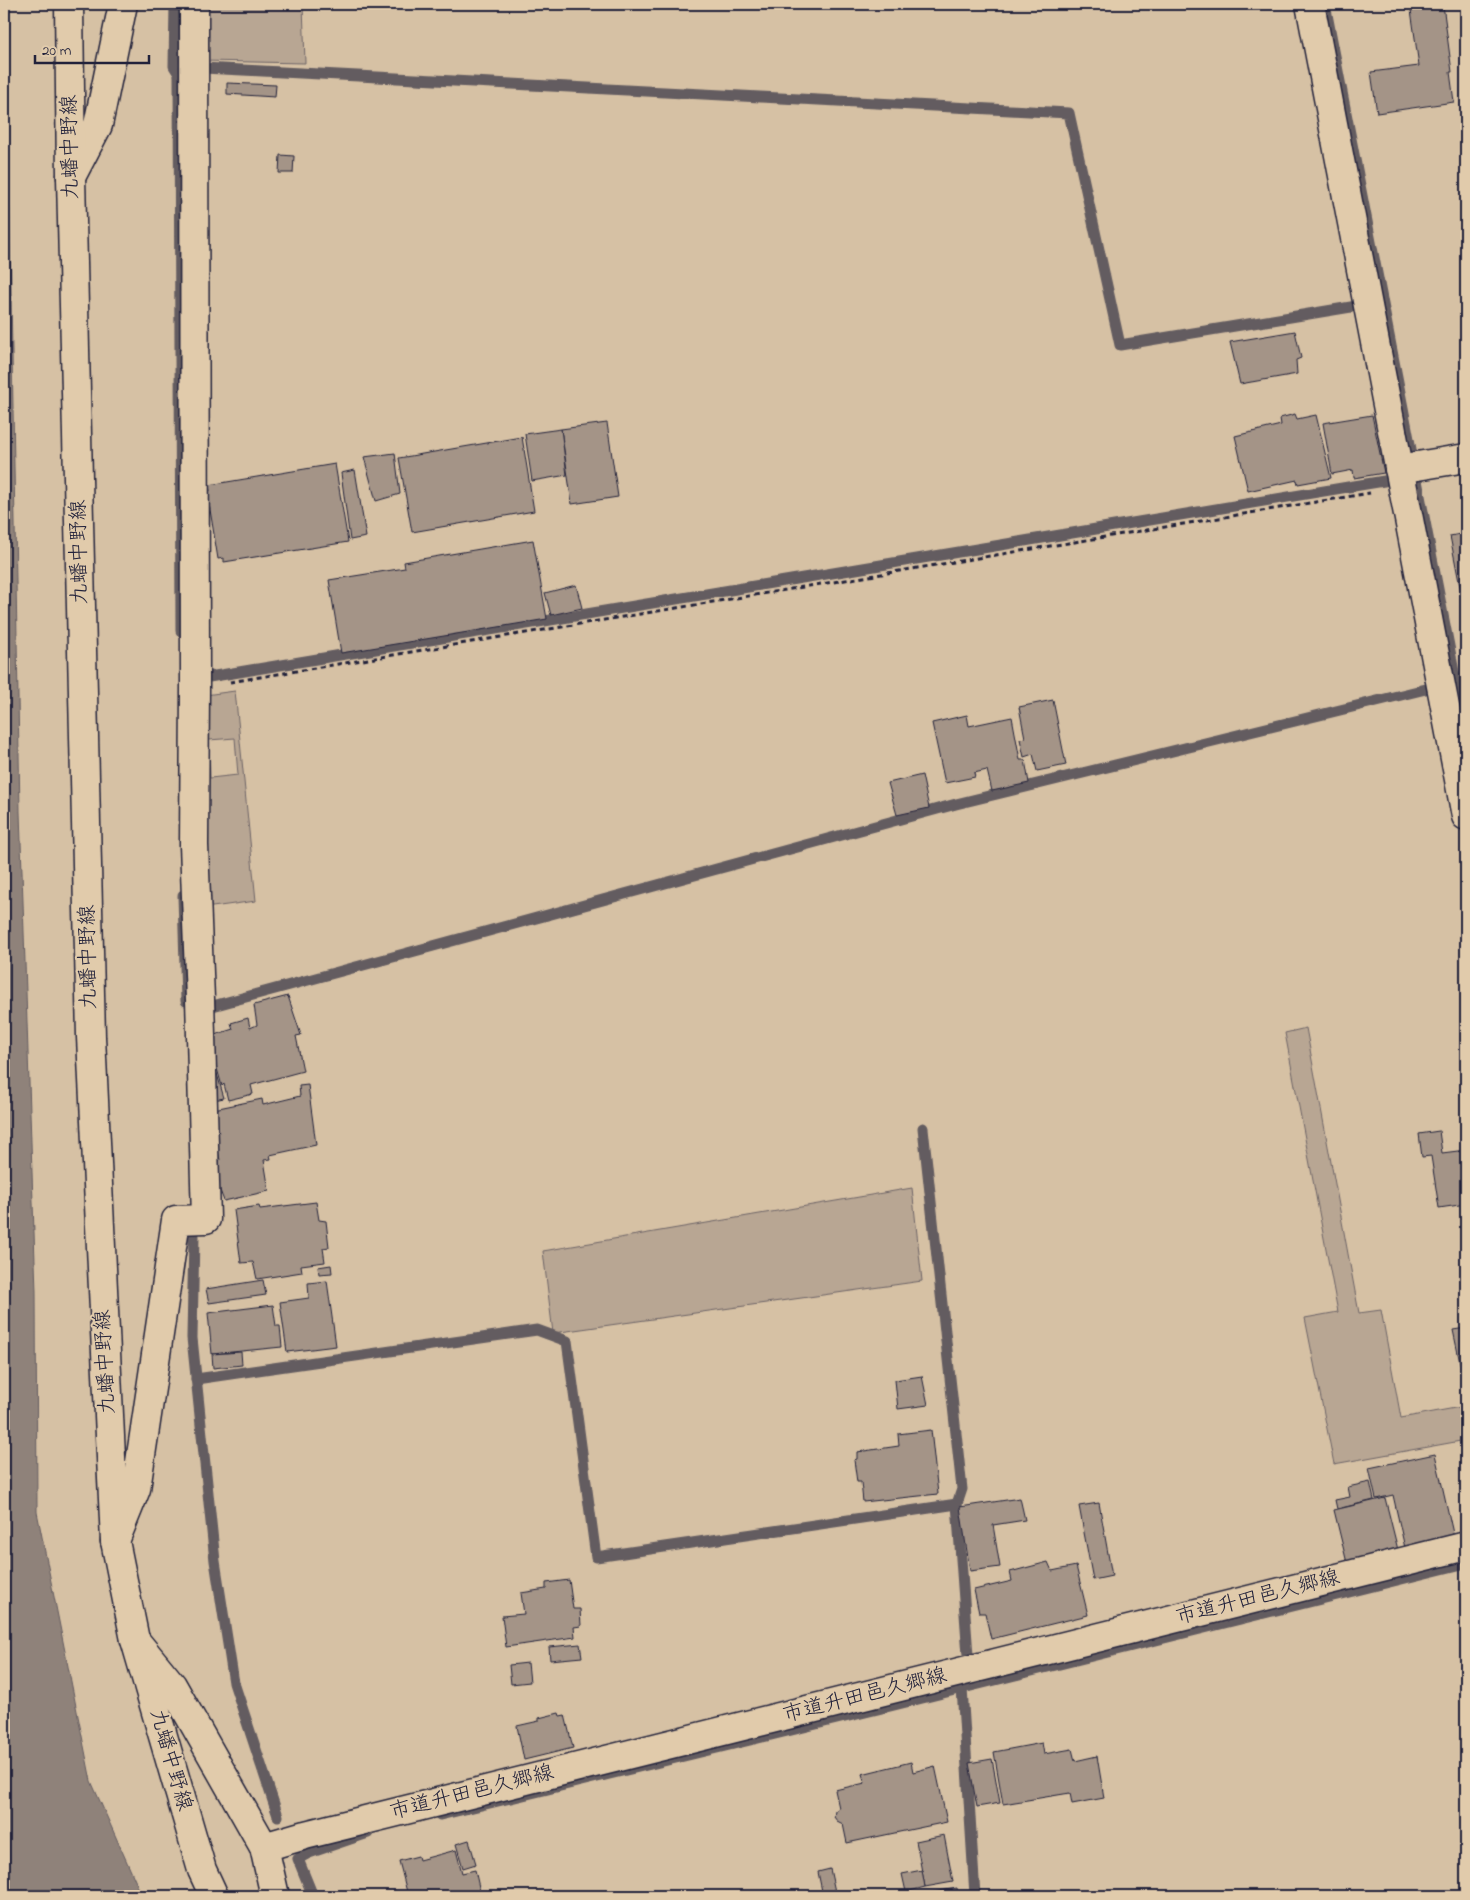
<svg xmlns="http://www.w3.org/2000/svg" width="1470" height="1900" font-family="'Indie Flower','Klee One',sans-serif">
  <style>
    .green { fill: #b8a693; stroke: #6d6467; fill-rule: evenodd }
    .water { fill: #8f827a; stroke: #635c61 }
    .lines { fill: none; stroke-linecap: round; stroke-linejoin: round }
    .stream { stroke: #635c61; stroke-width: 11 }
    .building { fill: #a49487; stroke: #22223b }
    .minor-casing { stroke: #22223b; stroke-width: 31 }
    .major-casing { stroke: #22223b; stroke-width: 31 }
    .path { stroke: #22223b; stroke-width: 3; stroke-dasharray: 5 4; stroke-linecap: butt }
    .minor { stroke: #e1cbab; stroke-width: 28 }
    .major { stroke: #e1cbab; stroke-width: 28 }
    .labels { text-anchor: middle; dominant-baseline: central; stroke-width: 4; stroke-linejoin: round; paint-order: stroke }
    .street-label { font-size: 21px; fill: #22223b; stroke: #e1cbab }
  </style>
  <rect width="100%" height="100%" fill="#d6c1a4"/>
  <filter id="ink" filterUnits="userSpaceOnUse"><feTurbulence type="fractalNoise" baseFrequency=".02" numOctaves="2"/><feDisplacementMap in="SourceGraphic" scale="10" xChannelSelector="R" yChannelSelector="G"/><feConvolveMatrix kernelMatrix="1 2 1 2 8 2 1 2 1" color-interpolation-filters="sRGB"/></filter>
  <g filter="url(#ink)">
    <g class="green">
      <polygon points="205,4 303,4 305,63 203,61"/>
      <path d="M235,691l21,210 -51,7v-213zM235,738l3,37 -28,3 -1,-38z"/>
      <polygon points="1306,1028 1359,1313 1381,1310 1401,1418 1466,1406 1466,1440 1334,1464 1305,1318 1338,1312 1285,1033"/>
      <polygon points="912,1188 922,1281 553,1333 543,1251"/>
    </g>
    <polygon class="water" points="4,4 6,4 20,812 36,1292 37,1512 91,1781 142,1896 4,1896"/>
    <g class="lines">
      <g class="stream">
        <polyline points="175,4 174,66 179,74 181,631"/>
        <polyline points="1325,4 1466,734"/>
        <polyline points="203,68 1069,113 1120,345 1357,306"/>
        <polyline points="209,677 1390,480"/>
        <polyline points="183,895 186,1001"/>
        <polyline points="209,1007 956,804 1434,687"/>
        <polyline points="923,1128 962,1489 957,1504 969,1669"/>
        <polyline points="194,1236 192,1338 215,1561 234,1683 278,1816"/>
        <polyline points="196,1379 537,1330 567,1341 596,1557 957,1504"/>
        <polyline points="962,1688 975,1896"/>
        <polyline points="440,1815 878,1709 1466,1563"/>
        <polyline points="313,1896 298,1859 309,1853 368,1833"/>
      </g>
    </g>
    <g class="building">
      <polygon points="1443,5 1452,72 1450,72 1454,102 1377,113 1371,72 1419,66 1411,10"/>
      <polygon points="227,83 276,85 275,97 227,94"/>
      <polygon points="280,155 294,156 293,173 279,173"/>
      <polygon points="1295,331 1301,358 1296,360 1297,374 1240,384 1230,342"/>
      <polygon points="1295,414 1297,419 1316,415 1331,478 1298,484 1297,480 1248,491 1235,436 1281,425 1280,418"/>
      <polygon points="1372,415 1384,473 1354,478 1353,470 1332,474 1323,423"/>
      <polygon points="607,423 618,497 572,504 561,429"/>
      <polygon points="561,429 567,475 532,481 525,434"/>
      <polygon points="522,437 534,511 412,532 399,458"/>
      <polygon points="395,453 400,494 376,501 364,457"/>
      <polygon points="335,464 348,542 224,562 224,558 218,559 207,491 210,491 209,485"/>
      <polygon points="355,470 366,537 350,540 341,473"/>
      <polygon points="1466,533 1466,607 1464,607 1450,536"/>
      <polygon points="533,540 547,619 341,653 329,580 405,568 404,562"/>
      <polygon points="576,585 582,608 551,615 545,593"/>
      <polygon points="1053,700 1066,765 1037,771 1033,754 1024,757 1020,739 1025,738 1019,707"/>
      <polygon points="967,715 969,726 1012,717 1020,760 1025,760 1029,783 992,791 987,770 974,773 975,777 945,783 932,723"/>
      <polygon points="922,775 929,808 897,815 888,783"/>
      <polygon points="288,996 301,1035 296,1036 303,1071 251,1085 253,1094 228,1100 224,1084 222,1086 208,1037 233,1029 231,1023 248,1018 250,1028 257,1025 254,1005"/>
      <polygon points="215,1067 224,1098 214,1100"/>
      <polygon points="308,1085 316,1145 270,1155 271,1159 264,1160 269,1191 224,1201 210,1164 220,1160 209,1110 262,1099 263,1105 300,1096 299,1086"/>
      <polygon points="1439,1131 1442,1153 1466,1150 1466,1204 1439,1208 1431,1156 1422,1157 1419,1134"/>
      <polygon points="316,1202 319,1220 326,1221 329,1247 323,1248 325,1262 301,1265 302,1272 257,1279 253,1262 241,1263 234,1210 259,1206 260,1209"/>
      <polygon points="331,1265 332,1273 319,1274 318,1267"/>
      <polygon points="263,1280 266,1295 209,1303 206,1289"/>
      <polygon points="327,1281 336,1346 287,1352 280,1302 309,1298 308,1283"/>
      <polygon points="273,1305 276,1326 280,1326 282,1347 212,1354 208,1313"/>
      <polygon points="1466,1328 1466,1391 1453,1330"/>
      <polygon points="241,1352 242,1365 213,1368 212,1354"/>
      <polygon points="922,1376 928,1405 898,1409 895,1380"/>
      <polygon points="931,1430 938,1494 863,1502 861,1482 857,1482 854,1460 857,1459 857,1452 899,1446 898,1434"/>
      <polygon points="1435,1454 1454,1538 1405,1548 1393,1495 1376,1499 1369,1468"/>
      <polygon points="1370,1482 1374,1500 1337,1509 1335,1500 1350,1497 1348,1487"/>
      <polygon points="1020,1498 1025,1520 993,1525 1000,1567 970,1571 960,1507"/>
      <polygon points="1385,1498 1398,1550 1347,1563 1334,1510"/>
      <polygon points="1099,1503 1112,1576 1093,1580 1079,1506"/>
      <polygon points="1048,1562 1052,1571 1076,1566 1088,1615 991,1639 985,1613 979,1613 974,1590 1012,1581 1010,1572"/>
      <polygon points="569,1580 573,1609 580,1609 581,1626 574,1627 575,1637 506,1647 502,1616 524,1614 521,1593 546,1589 546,1583"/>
      <polygon points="580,1644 582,1657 550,1660 549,1647"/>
      <polygon points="528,1663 530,1682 511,1684 509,1665"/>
      <polygon points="559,1713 560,1716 565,1715 573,1748 524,1760 517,1726 539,1721 539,1718"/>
      <polygon points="1042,1743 1044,1754 1072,1749 1075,1761 1097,1756 1104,1798 1072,1804 1070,1793 1003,1804 994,1752"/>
      <polygon points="992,1759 1000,1803 977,1807 969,1763"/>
      <polygon points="911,1762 913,1772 935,1766 947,1822 847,1843 843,1824 837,1821 834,1817 835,1811 839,1808 835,1790 865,1783 862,1774"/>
      <polygon points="944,1835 953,1882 925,1887 916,1841"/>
      <polygon points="469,1840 476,1864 463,1868 456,1844"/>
      <polygon points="456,1850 462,1873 475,1870 481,1896 408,1896 399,1861 418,1856 419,1860"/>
      <polygon points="830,1869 836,1896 823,1896 818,1872"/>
      <polygon points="922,1870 925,1887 906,1892 902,1874"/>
      <polygon points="957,1888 958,1896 922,1896 921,1894"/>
    </g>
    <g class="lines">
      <g class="minor-casing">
        <g id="minor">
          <polyline points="1310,4 1466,816"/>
          <polyline points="71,177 98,125 123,4"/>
          <polyline points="1399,469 1466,458"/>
          <polyline points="115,1541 136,1489 176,1220 206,1219 200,999 194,845 195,687 194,4"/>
          <polyline points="135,1640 172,1685 264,1847 275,1896"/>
          <polyline points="264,1847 305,1835 1466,1546"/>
        </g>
      </g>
      <g class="major-casing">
        <polyline id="major" points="69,4 71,177 91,1037 115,1541 135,1640 202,1870 214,1896"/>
      </g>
      <polyline class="path" points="230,682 1370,493"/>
      <use href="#minor" class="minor"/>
      <use href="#major" class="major"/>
    </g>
  </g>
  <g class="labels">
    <g class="street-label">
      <text transform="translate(71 147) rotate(-91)">九蟠中野線</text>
      <text transform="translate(80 552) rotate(-91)">九蟠中野線</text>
      <text transform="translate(89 957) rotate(-91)">九蟠中野線</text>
      <text transform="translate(106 1362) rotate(-93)">九蟠中野線</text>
      <text transform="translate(1258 1598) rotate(-14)">市道升田邑久郷線</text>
      <text transform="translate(865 1696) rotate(-14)">市道升田邑久郷線</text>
      <text transform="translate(170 1760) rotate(74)">九蟠中野線</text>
      <text transform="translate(472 1793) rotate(-14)">市道升田邑久郷線</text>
    </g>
  </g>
  <rect width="1470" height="1900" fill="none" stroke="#e1cbab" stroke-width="20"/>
  <rect x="10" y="10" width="1450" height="1880" fill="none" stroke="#22223b" stroke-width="2" filter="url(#ink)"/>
  <path d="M35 55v8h114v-8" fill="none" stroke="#22223b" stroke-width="2.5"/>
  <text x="42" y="55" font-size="15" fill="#22223b" stroke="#e1cbab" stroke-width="4" paint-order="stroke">20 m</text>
</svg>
